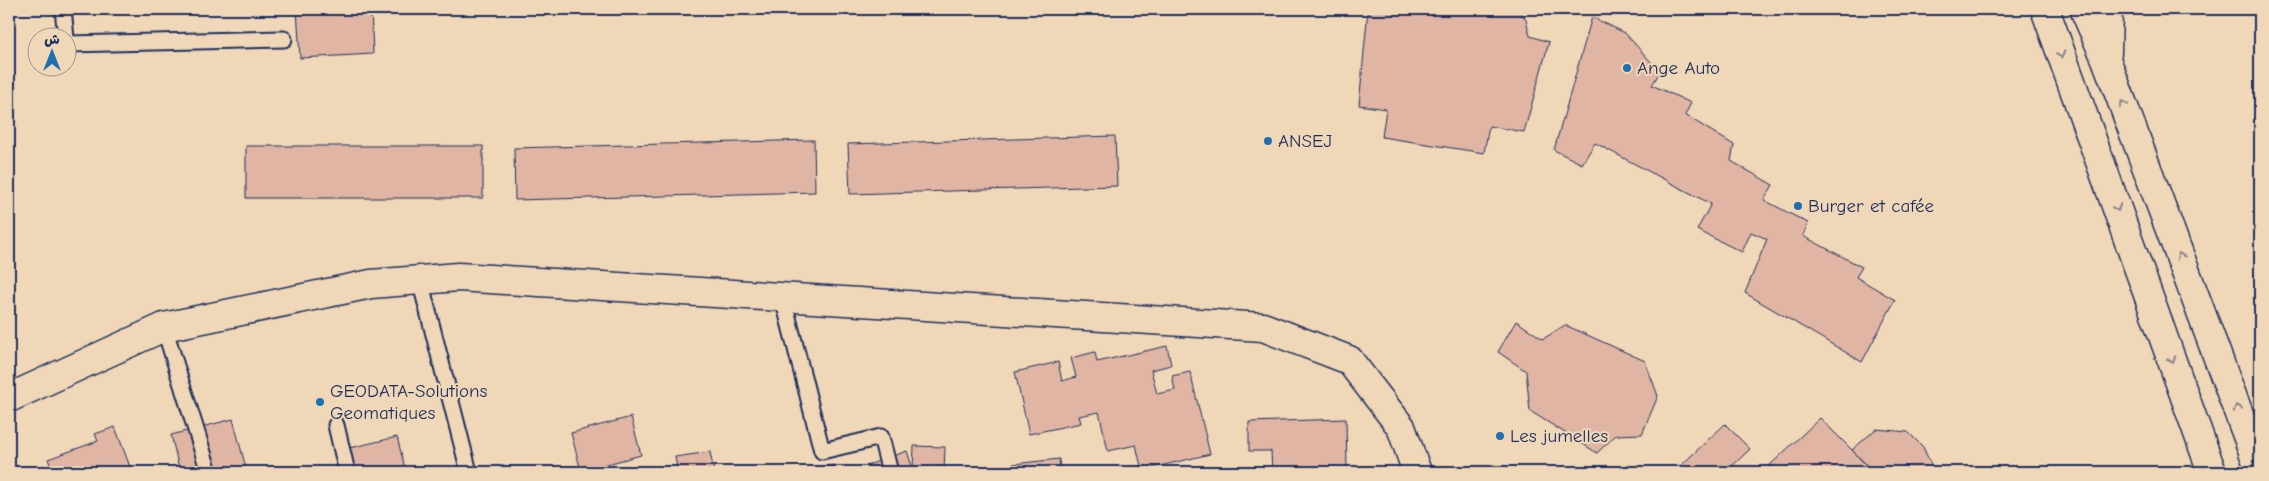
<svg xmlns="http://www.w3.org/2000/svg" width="2269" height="481" font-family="'Comic Neue','Playpen Sans Arabic',sans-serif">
<rect width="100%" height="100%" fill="#f0d7b8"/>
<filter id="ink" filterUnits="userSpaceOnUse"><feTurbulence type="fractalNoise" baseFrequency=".02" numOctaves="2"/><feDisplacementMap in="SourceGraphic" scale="10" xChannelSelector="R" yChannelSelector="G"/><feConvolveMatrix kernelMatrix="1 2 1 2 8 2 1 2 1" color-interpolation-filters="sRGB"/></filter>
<g filter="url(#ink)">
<path fill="#e1b5a4" stroke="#1b2f5e" d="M297 9H371L373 54 300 58Z
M1368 9H1518L1526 20 1530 36 1549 42 1524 132 1489 126 1484 153 1382 137 1386 109 1359 105Z
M1592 17 1625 33 1660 72 1652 85 1691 103 1685 115 1734 145 1731 161 1773 185 1764 200 1808 223 1803 236 1862 267 1856 277 1895 300 1862 362 1745 293 1767 239 1751 232 1742 252 1697 230 1711 204 1595 143 1582 164 1554 150Z
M1115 136 1117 186 850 194 848 144Z
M814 140 815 192 515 200 514 148Z
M246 146H483V198H246Z
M1516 321 1543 339 1565 325 1645 361 1658 396 1642 434 1616 435 1597 453 1530 411 1526 371 1498 352Z
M1167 346 1171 365 1151 370 1157 394 1175 390 1172 376 1190 372 1210 454 1152 468 1153 472H1121V470L1141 466 1136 445 1108 451 1099 412 1079 416 1081 423 1029 434 1015 372 1058 362 1062 381 1076 377 1071 358 1095 352 1097 362Z
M631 417 641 455 581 471 571 433Z
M1820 418 1852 450 1873 472H1771L1767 468Z
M233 419 247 472H180L171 435Z
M1346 419 1347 472H1272L1271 451H1249V422Z
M1725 424 1750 449 1726 472H1674Z
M115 427 132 472H53L48 459 98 441 95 434Z
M1876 429 1908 432 1923 447 1933 469 1932 472H1873L1852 450Z
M397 437 406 472H346L341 450Z
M914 446 945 447 944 472H921V470H913Z
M907 451 914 472H871L868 465Z
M710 452 714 472H678L675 457Z
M1059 459 1060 472H1014L1013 464Z
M834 465 836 472H794Z
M642 466 668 467V472H642Z
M46 468 47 472H31Z
M287 468 288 472H272Z"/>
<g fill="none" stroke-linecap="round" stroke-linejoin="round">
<defs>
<path id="lane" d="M63 9 66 38
M68 44 284 39
M420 280 469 472
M783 298 822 451 881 437 890 472
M164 327 209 472
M336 425 347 472"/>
<path id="secondary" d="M2045 9 2212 472
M2084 9 2106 59 2260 470
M2107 53 2108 9
M9 398 164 327 371 284 458 277 1263 327 1349 360 1401 427 1417 472"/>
</defs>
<use href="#lane" stroke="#1b2f5e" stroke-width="19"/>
<use href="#secondary" stroke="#1b2f5e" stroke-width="31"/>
<use href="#lane" stroke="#f0d7b8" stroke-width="15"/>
<use href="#secondary" stroke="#f0d7b8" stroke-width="28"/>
</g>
<defs><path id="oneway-chevron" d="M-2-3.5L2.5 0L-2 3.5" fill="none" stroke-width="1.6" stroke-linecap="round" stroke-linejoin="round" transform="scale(1.25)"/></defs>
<g stroke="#86838b">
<use href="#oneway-chevron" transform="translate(2061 55) rotate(70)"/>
<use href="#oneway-chevron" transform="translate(2123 104) rotate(-111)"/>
<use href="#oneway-chevron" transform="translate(2117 208) rotate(70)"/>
<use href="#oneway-chevron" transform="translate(2180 256) rotate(-111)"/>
<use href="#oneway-chevron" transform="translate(2172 360) rotate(70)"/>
<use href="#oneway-chevron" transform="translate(2237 408) rotate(-111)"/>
</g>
</g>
<g fill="#1f6fb2" stroke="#f0d7b8" stroke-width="2">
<circle cx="1627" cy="68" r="5"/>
<circle cx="1268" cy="141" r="5"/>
<circle cx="1798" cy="206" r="5"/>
<circle cx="320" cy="402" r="5"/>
<circle cx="1500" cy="436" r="5"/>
</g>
<g text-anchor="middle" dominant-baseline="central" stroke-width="4" stroke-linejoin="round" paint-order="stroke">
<g font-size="19" fill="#1b2f5e" stroke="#f0d7b8" text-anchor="start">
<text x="1637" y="68">Ange Auto</text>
<text x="1278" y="141">ANSEJ</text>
<text x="1808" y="206">Burger et cafée</text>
<text x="330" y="391">GEODATA-Solutions<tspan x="330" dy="22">Geomatiques</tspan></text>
<text x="1510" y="436">Les jumelles</text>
</g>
</g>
<rect width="2269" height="481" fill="none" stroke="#f0d7b8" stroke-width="30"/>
<rect x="15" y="15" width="2239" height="451" fill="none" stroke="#1b2f5e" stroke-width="2" filter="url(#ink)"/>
<g transform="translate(52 52)"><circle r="24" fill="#f0d7b8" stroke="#9b9494"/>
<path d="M0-4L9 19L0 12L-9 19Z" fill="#1f6fb2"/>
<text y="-8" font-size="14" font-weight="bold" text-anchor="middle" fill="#1b2f5e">ش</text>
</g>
</svg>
